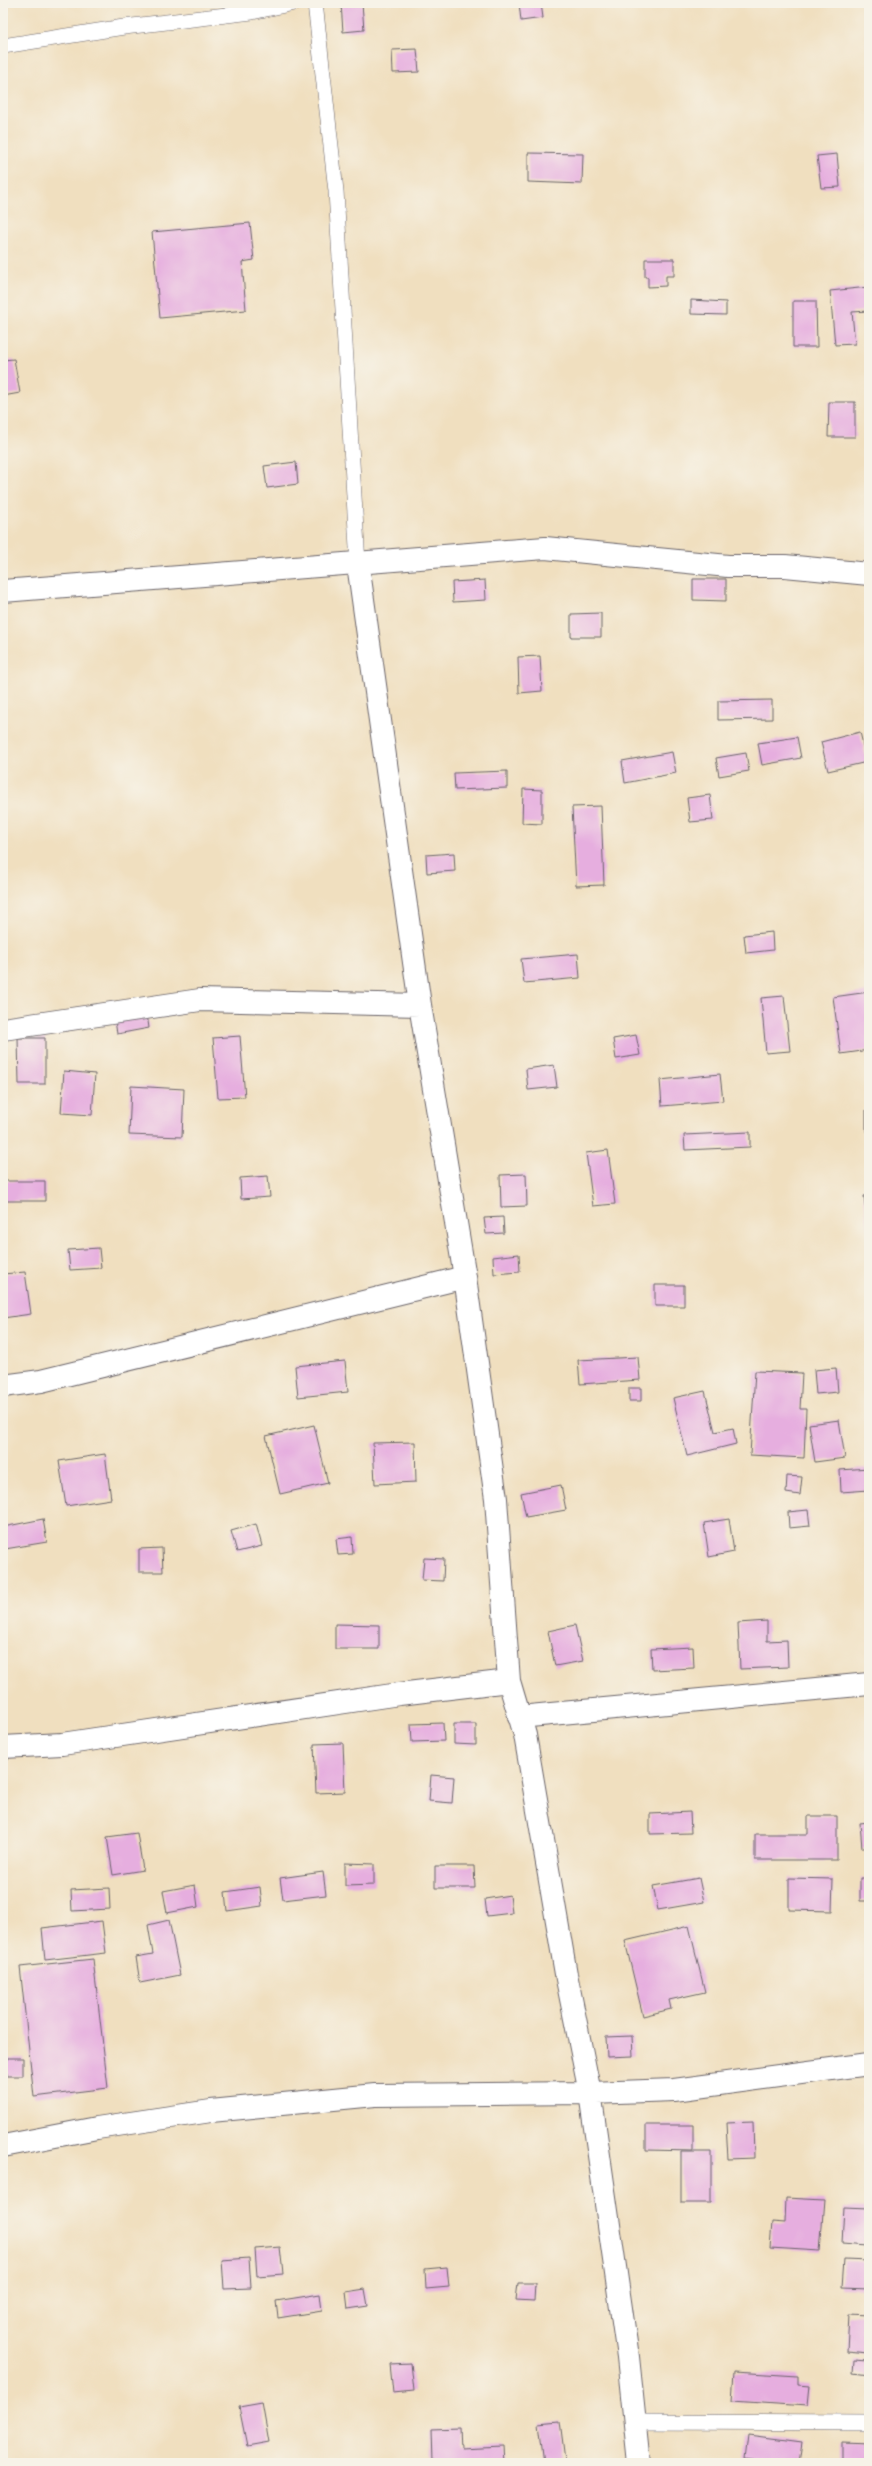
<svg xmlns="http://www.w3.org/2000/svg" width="872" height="2466" font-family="'Comic Neue',sans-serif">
<rect width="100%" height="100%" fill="#f7f3e8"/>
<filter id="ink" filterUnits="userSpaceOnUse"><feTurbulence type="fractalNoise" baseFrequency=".025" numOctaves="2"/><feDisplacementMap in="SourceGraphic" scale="8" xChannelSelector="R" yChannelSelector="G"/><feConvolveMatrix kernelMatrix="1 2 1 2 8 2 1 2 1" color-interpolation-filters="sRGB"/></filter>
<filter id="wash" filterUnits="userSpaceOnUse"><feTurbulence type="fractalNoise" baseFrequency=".012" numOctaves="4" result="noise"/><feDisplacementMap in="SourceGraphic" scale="16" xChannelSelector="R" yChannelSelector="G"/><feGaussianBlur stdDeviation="0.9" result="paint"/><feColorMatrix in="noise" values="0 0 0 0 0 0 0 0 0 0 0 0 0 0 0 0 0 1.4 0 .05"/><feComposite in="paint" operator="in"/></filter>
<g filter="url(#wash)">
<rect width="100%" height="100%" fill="#f0dfbf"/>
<g id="blocks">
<path fill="#e6aedf" d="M341 3H362L364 30 343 32Z
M519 3H541L543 18 521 21Z
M417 49 419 72 393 73 392 50Z
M528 153 583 154 582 184 528 182Z
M837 154 840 187 821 188 817 156Z
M250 223 254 260 242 262 246 310 160 318 152 232Z
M645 259H674V276H666V286L648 287V277H645Z
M869 287V311L852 312 855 344 835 345 830 291Z
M691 300 726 302V315L691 314Z
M793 301H816L817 347H793Z
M14 359 20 393 3 396V360Z
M829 402H855V437H828Z
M296 462 298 484 267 488 264 466Z
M693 579H726V601L693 600Z
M485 580 486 600 453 602 452 582Z
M601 613V637H571V614Z
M540 656 542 691 519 693 518 657Z
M772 700V719L718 720V701Z
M860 732 867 762 828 771 821 742Z
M797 737 801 758 762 765 758 743Z
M672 752 676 773 625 783 622 761Z
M746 753 749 771 719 776 716 758Z
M507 771V788L455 790 454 773Z
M523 789 542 790V824L522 823Z
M710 795 713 820 690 822 687 798Z
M601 806 604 885 576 886 572 807Z
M454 853 455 871 427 873 426 855Z
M772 932 773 950 746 953 744 935Z
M578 954 580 978 524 983 521 959Z
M869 992V1050L841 1054 833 997Z
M784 996 790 1051 766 1053 761 998Z
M147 1014 149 1028 117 1034 115 1020Z
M636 1035 640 1055 616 1059 613 1039Z
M240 1036 245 1097 218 1098 213 1038Z
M18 1038H45V1084H19Z
M554 1065 557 1087 528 1090 526 1069Z
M64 1071 95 1074 92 1115 61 1113Z
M720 1074 723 1101 662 1106 660 1080Z
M131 1086 184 1089 182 1137 129 1135Z
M866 1110H869V1132H866Z
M750 1132V1147L685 1150 684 1135Z
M608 1150 615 1204 593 1206 586 1153Z
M526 1174 527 1206 501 1207 500 1175Z
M268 1176 270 1197 241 1199 240 1178Z
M3 1181H45V1201H3Z
M869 1195V1229H868L864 1196Z
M503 1217 504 1233 486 1234 484 1218Z
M99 1248 101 1268 70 1270 68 1250Z
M519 1254 520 1272 494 1274 493 1257Z
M25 1272 31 1314 3 1318V1274Z
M655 1285H684V1306H655Z
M638 1357 640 1380 580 1384 578 1360Z
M345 1361 348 1392 298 1397 295 1366Z
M836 1368 838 1392 816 1394 814 1370Z
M755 1371 802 1373 800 1409H806L804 1458 750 1455Z
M629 1388H641V1401H629Z
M705 1391 715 1432 733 1428 736 1444 687 1456 673 1398Z
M839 1420 845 1458 815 1462 809 1424Z
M314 1425 328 1483 280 1494 266 1436Z
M415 1442 416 1482 375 1484 373 1443Z
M105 1454 111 1499 66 1506 59 1461Z
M869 1468V1490L841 1492 840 1470Z
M787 1476 802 1477 800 1495 786 1493Z
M561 1485 566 1510 526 1517 521 1493Z
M808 1510 810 1526 789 1528 788 1512Z
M43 1519 47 1542 5 1549 3 1527Z
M729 1519 734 1552 709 1557 704 1523Z
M256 1524 262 1546 237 1552 231 1531Z
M352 1537 353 1554 338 1555 336 1539Z
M162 1548 163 1572H139V1549Z
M424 1558 444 1559 443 1581 422 1580Z
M767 1621V1641L787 1640 788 1667 740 1669 738 1623Z
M335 1624 379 1625V1649H335Z
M575 1625 583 1661 555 1666 548 1631Z
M693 1647 694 1668 652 1670 651 1649Z
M443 1723 444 1741 412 1742 411 1724Z
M454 1724H476V1745L454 1744Z
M343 1743 345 1792 316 1793 314 1744Z
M431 1775 454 1777 452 1803 429 1801Z
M690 1812 691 1833 650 1834V1814Z
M808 1816H837V1860H755V1834H808Z
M869 1822V1848H862L860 1823Z
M137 1833 143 1870 113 1875 107 1837Z
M345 1863 374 1864V1885L345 1886Z
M435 1866H474L475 1888H435Z
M323 1872 326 1895 283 1900 280 1878Z
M699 1878 704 1902 658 1910 653 1886Z
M789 1878 833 1879 832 1911 789 1910Z
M860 1878H869V1901H860Z
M195 1885 198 1907 167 1913 163 1891Z
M260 1887 262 1906 227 1911 225 1892Z
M109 1888 110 1909 72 1911 71 1890Z
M510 1895 512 1913 487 1916 485 1899Z
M169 1920 180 1975 140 1983 136 1957 153 1954 148 1925Z
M102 1921 106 1953 45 1960 42 1928Z
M689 1926 705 1992 669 2000 671 2009 643 2016 625 1941Z
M93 1959 108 2088 34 2097 20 1967Z
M632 2036 633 2056 607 2057 606 2037Z
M7 2058H23V2076H7Z
M753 2122 754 2158 728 2159 726 2123Z
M646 2125H693V2151L646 2150Z
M681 2152H711V2203H681Z
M786 2198 824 2200 820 2251 770 2248 772 2222 785 2223Z
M844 2207 869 2208 867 2245 842 2243Z
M280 2247 283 2274 257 2276 255 2249Z
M249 2258 251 2288 224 2289 222 2260Z
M844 2260 869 2261V2289L842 2288Z
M447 2267 449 2287 426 2289 425 2269Z
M518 2283H535L534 2301 516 2300Z
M365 2289 368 2306 348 2309 346 2292Z
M320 2294 322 2311 278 2318 276 2301Z
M849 2315 869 2316V2354L847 2352Z
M854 2360 869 2361V2375L853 2373Z
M411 2363 414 2391 393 2393 390 2364Z
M734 2372 798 2376V2385L809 2386 807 2406 732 2401Z
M262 2403 269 2442 247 2446 239 2407Z
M560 2421 565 2460 544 2463 539 2423Z
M460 2428 461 2448 503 2446 504 2463H432L431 2429Z
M748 2435 802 2442 799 2463H765L745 2460Z
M841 2442 869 2443V2463H841Z"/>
</g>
</g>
<g filter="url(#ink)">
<use href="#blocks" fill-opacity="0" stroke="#6a6469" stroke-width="1"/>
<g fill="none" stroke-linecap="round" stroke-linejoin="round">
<defs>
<path id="lane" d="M315 3 336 191 358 564
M3 46 124 27 252 12 294 3
M635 2422 869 2423"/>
<path id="street" d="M358 564 420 1005 465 1277 496 1499 509 1681 525 1735 566 1974 590 2093 628 2357 639 2463
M3 591 545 548 728 566H785L869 574
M3 1029 200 1000 420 1005
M3 1386 41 1381 465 1277
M519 1717 869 1684
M3 1747 62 1744 399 1694 509 1681
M3 2146 97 2128 211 2111 375 2095 590 2093 674 2090 869 2064"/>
</defs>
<use href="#lane" stroke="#6a6469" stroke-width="16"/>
<use href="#street" stroke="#6a6469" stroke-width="24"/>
<use href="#lane" stroke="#fff" stroke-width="15"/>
<use href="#street" stroke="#fff" stroke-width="22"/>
</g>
</g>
<rect width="872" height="2466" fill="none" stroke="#f7f3e8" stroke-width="16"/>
</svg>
